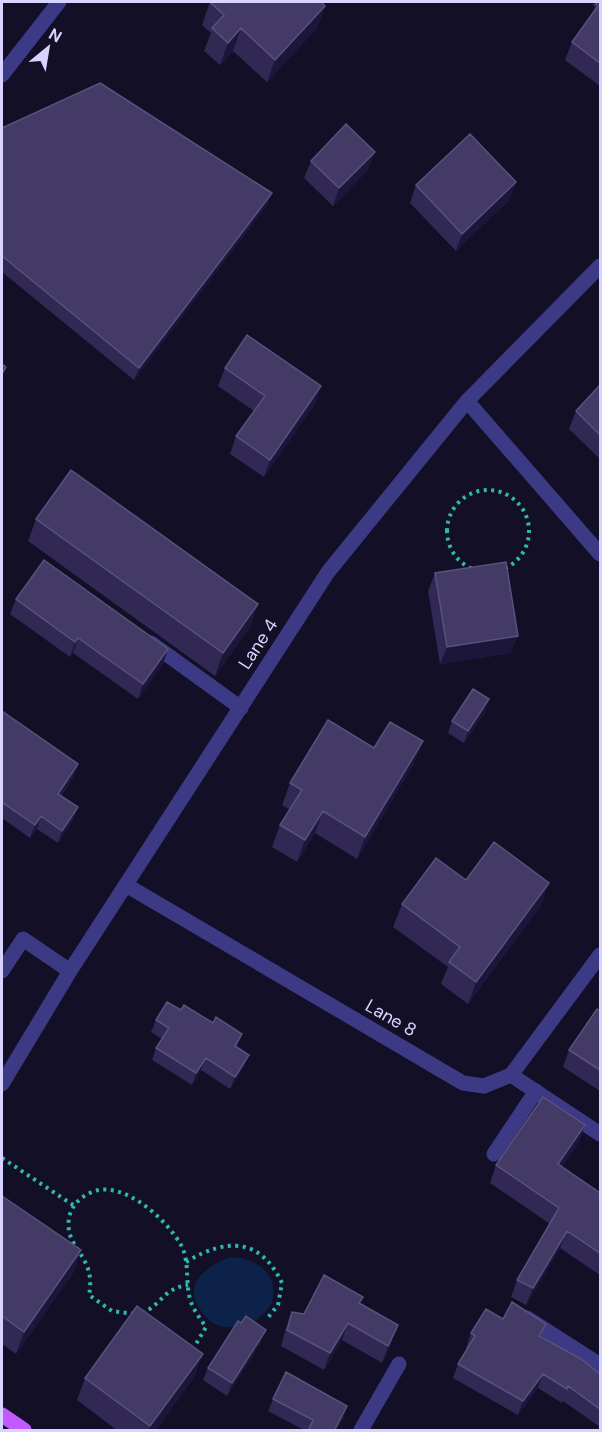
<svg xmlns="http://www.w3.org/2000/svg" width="602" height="1432" font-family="'DM Sans',sans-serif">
<rect width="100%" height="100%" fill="#130f26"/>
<path fill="#0c2248" d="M231 1257C281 1259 291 1313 240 1326 229 1328 218 1328 209 1320 178 1291 199 1268 231 1257Z"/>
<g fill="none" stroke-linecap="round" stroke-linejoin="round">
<path stroke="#2fb8b0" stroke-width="4" stroke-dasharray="3 4.5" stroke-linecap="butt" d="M447 531a41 41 0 1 1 82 0a41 41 0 1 1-82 0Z
M2 1158 73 1205
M186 1262C226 1238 260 1237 282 1283L278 1305 266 1320
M142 1313C162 1305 163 1288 188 1285
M134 1314 112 1311 89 1295C97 1255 64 1250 69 1218 71 1206 80 1197 92 1192 123 1179 167 1220 181 1245 190 1262 185 1281 190 1299 193 1310 200 1318 206 1327L192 1351"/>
<path stroke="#3d3a85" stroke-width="15" d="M2 75 59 2
M467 401 600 554
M151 643 241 708
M126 885 463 1083 484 1086 511 1075 600 955
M2 971 23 939 70 971
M511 1075 600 1134
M2 1084 70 971 328 572 467 401 600 266
M494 1154 536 1091
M527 1318 600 1365
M361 1430 399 1364"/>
<path stroke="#c25bff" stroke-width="15" d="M2 1415 24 1430"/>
</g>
<path fill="#312854" d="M210 2 325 6 317 28 267 82 233 51 220 65 204 51 211 33 202 25Z
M594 2H600V86L565 60 572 42 592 14 595 7 593 5Z
M2 128 272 193 267 205 134 380 2 272Z
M375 152 368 170 333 206 304 178 311 161Z
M516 182 509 200 456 251 410 203 416 185Z
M225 368 321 386 315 404 264 477 230 454 236 436 254 411 218 386Z
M600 385V459L569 429 576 411Z
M36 519 258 604 250 627 215 676 28 541Z
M435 573 511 653 440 664 428 591Z
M16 599 168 649 163 664 138 699 73 653 70 657 10 614Z
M2 711 78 764 74 776 61 796 78 807 73 820 58 843 37 829 30 838 2 818Z
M485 712 464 743 448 733 452 721Z
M374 748 414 763 357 859 315 833 297 862 272 847 280 825 290 810 282 805 290 783Z
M466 880 541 905 468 1004 441 984 448 967 393 927 402 904Z
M600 1011V1091L563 1067 569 1050Z
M156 1020 237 1047 244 1067 230 1089 201 1070 192 1085 152 1060 156 1048 162 1039 151 1032Z
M585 1125 579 1142 562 1167 600 1193V1275L560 1248 526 1305 511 1297 517 1280 550 1224 490 1183 496 1165Z
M2 1196 81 1250 73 1273 16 1354 2 1344Z
M361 1304 392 1342 382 1363 342 1340 324 1370 281 1346 286 1328 292 1312 304 1314Z
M503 1319 541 1337 600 1374V1427L563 1401 562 1403 538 1388 518 1415 453 1378 458 1364 468 1349 466 1348 471 1333Z
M261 1342 227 1396 203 1380 208 1368Z
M195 1376 155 1431H118L77 1400 85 1378Z
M273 1399 347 1406 343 1419 336 1431H306L268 1411Z"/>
<path fill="#1d163a" d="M325 6 317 28 267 82 275 60Z
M241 28 233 51 220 65 228 43Z
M375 152 368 170 333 206 339 188Z
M516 182 509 200 456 251 462 234Z
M272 193 267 205 134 380 139 368Z
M321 386 315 404 264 477 270 460Z
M258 604 250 627 215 676 223 653Z
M518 636 511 653 440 664 447 647Z
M78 638 73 653 70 657 75 642Z
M168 649 163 664 138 699 143 684Z
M489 699 485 712 464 743 468 731Z
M423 741 414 763 357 859 365 837Z
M78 764 74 776 53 806 58 794Z
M78 807 73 820 58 843 62 831Z
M323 811 315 833 297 862 305 840Z
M41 816 37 829 30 838 35 825Z
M549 883 541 905 468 1004 476 982Z
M242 1034 238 1046 230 1058 235 1046Z
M249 1055 244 1067 230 1089 235 1077Z
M206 1058 201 1070 192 1085 196 1073Z
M585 1125 579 1142 552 1182 558 1164Z
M567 1231 560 1248 526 1305 533 1288Z
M81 1250 73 1273 16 1354 24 1332Z
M348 1323 342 1340 324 1370 330 1353Z
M398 1325 392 1342 382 1363 388 1346Z
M266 1330 261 1342 227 1396 232 1383Z
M203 1354 195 1376 155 1431H148L150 1426Z
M543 1374 538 1388 518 1415 523 1401Z
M347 1406 343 1419 336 1431H334Z"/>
<path fill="#433a66" stroke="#5a527e" stroke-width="1.5" d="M210 2H321L325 6 275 60 241 28 228 43 212 28 224 15Z
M597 2H600V63L572 42 598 6 596 4Z
M100 83 272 193 139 368 2 256V128Z
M346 124 375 152 339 188 311 161Z
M470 134 516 182 462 234 416 185Z
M247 335 321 386 270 460 236 436 265 396 225 368Z
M2 364 6 367 2 374Z
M600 385V435L576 411Z
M71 470 258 604 223 653 36 519Z
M44 560 168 649 143 684 78 638 75 642 16 599Z
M506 562 518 636 447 647 435 573Z
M473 689 489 699 468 731 452 721Z
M2 711 78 764 58 794 78 807 62 831 41 816 35 825 2 802Z
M328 720 374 748 390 722 423 741 365 837 323 811 305 840 280 825 302 790 290 783Z
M494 842 549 883 476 982 449 962 460 947 402 904 436 858 466 880Z
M167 1002 181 1010 184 1005 213 1023 216 1017 242 1034 235 1046 249 1055 235 1077 206 1058 196 1073 156 1048 169 1028 156 1020Z
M597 1009 600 1011V1070L569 1050Z
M543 1097 585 1125 558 1164 600 1193V1253L567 1231 533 1288 517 1280 559 1208 496 1165Z
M2 1196 81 1250 24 1332 2 1316Z
M324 1275 363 1297 359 1303 398 1325 388 1346 348 1323 330 1353 287 1330 292 1312 304 1314Z
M512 1302 546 1324 539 1336 581 1359 600 1374V1409L568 1386 567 1389 543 1374 523 1401 458 1364 475 1336 471 1333 486 1309 503 1319Z
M137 1306 203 1354 150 1426 85 1378Z
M246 1316 266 1330 232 1383 208 1368 238 1321 241 1323Z
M286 1372 347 1406 334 1431H308L313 1420 273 1399Z"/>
<g text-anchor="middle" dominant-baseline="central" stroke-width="6" stroke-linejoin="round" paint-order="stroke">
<g font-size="18" fill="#d9d4ff" stroke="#130f26">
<text transform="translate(258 644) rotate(-57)">Lane 4</text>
<text transform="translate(391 1018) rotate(30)">Lane 8</text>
</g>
</g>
<rect width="602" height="1432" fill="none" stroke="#d9d4ff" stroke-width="6"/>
<g transform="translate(48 48) rotate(30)" stroke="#130f26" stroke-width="4.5" paint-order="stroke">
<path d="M0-4.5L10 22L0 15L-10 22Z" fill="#d9d4ff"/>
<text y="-9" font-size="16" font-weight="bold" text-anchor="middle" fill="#d9d4ff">N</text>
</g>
</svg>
